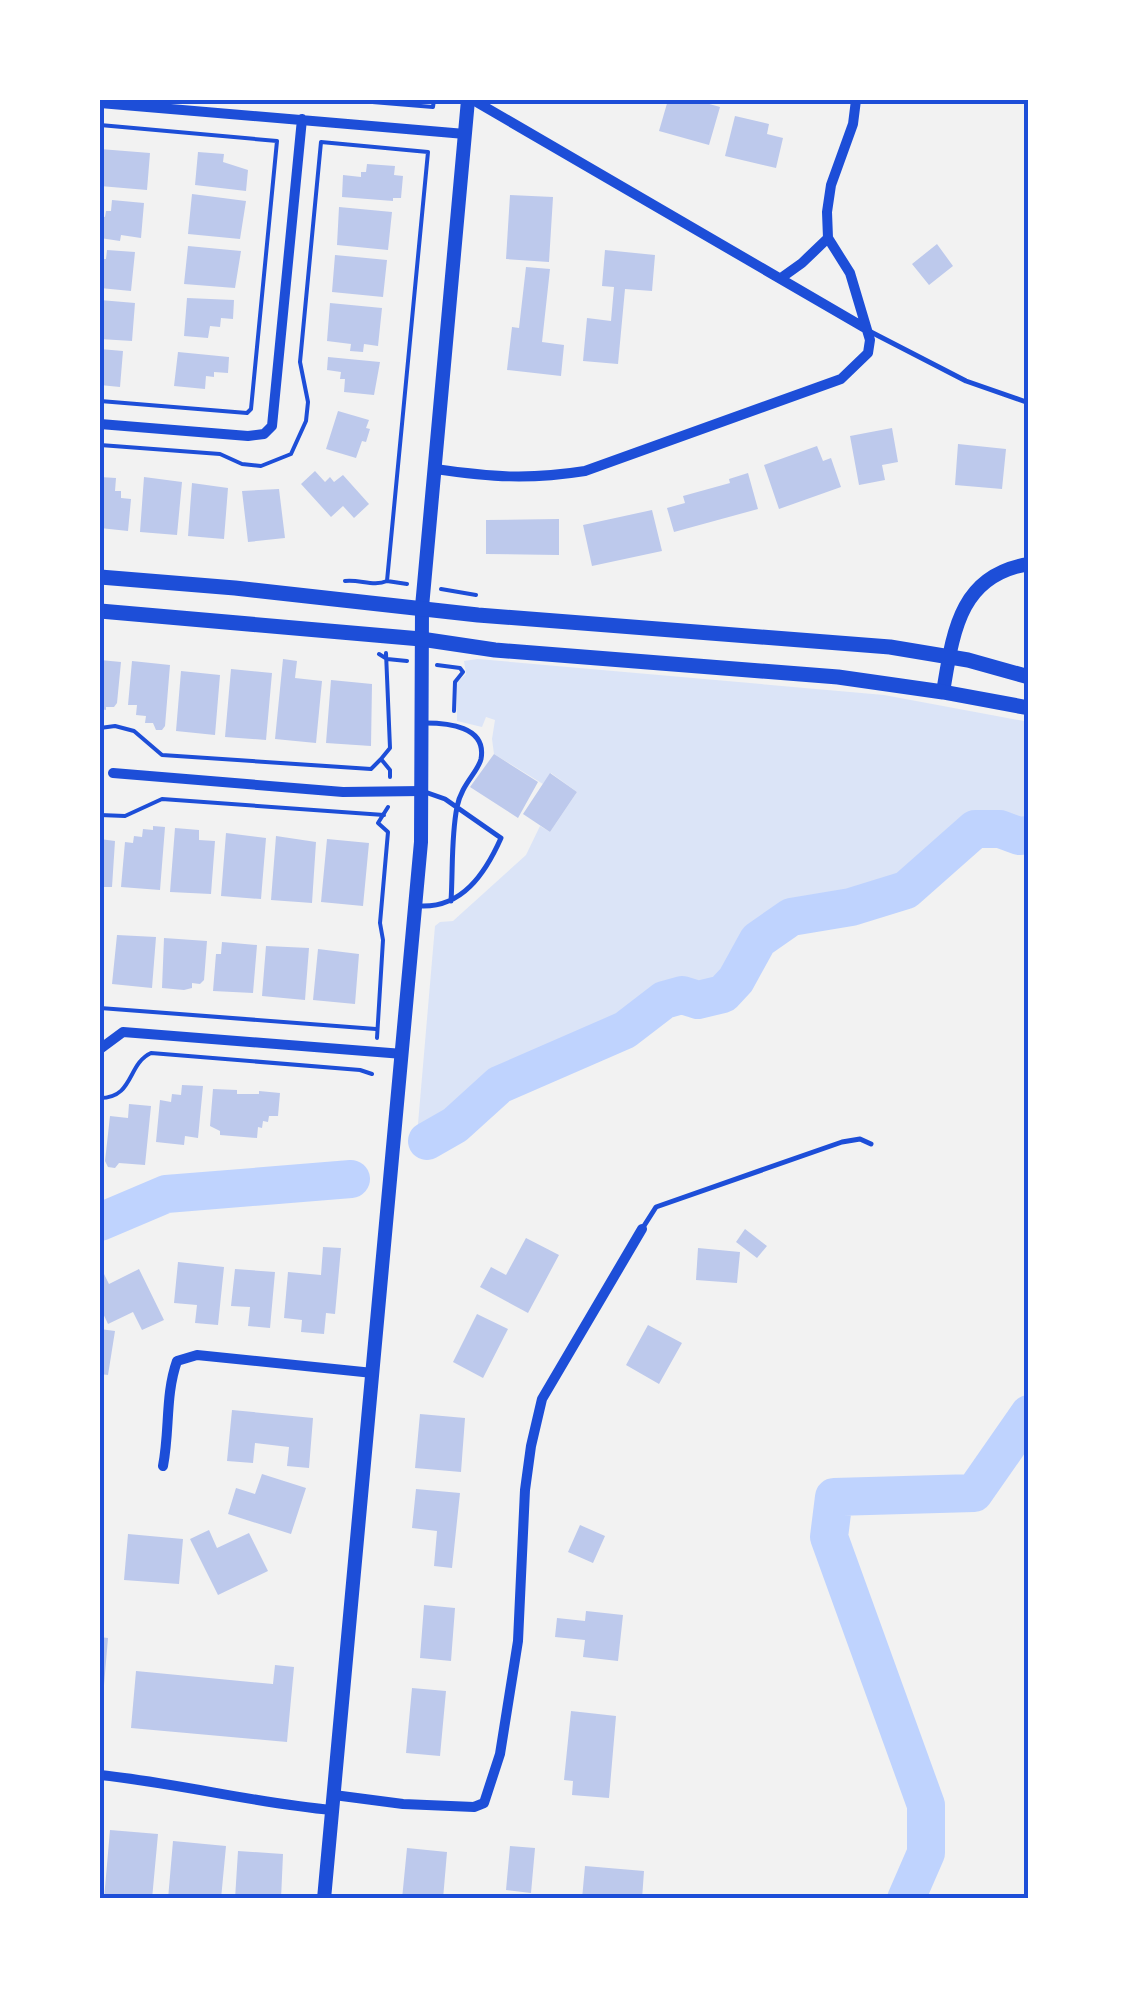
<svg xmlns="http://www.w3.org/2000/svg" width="1129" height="1999" font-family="Signika,sans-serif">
<rect width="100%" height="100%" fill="#f2f2f2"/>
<path fill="#dbe4f7" d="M478 659 884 695 1029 722V835L1019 836 1000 829H975L906 890 851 907 791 917 758 940 736 980 723 994 698 1000 682 995 664 1000 625 1030 499 1085 455 1125 416 1147 435 926 440 922 453 921 526 855 540 826 550 832 577 792 551 773 543 784 494 754 492 739 495 720 486 717 482 727 457 721V682L466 674 464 661Z"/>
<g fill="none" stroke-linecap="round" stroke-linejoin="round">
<path stroke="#bfd3fe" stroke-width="38" d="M427 1141 455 1125 499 1085 625 1030 664 1000 682 995 698 1000 723 994 736 980 758 940 791 917 851 907 906 890 975 829H1000L1019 836 1029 835
M100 1222 166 1194 351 1179
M906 1899 926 1853V1805L829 1537 834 1497 974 1493 1029 1414"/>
</g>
<path fill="#bdc9ec" d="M668 100H695L720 107 709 145 659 131Z
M735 116 769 124 767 134 783 138 776 168 725 156Z
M100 149 150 153 147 190 100 186Z
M198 152 224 154 223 162 248 170 246 191 195 185Z
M367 164 395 166 394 175 403 176 401 198H393V201L342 197 343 175 361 177V172H366Z
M192 194 246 201 240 239 188 234Z
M510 195 553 197 549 262 506 259Z
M112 200 144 203 141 238 121 235 120 241 100 238V216L105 217 106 211H111Z
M339 207 392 212 388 250 337 245Z
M937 244 953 266 929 285 912 264Z
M188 246 241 251 235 288 184 284Z
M107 250 135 252 131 291 100 288V259H106Z
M605 250 655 255 652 291 625 289 618 364 583 361 587 318 611 321 614 287 602 286Z
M335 255 387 260 383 297 332 292Z
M526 267 550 269 542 342 564 345 561 376 507 370 512 327 519 328Z
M187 298 234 300 233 319 221 318 220 327 210 326 208 338 184 336Z
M100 300 135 303 132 341 100 339Z
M330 303 382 308 378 346 364 344 363 352 350 351 351 344 327 341Z
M100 349 123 351 120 387 100 385Z
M178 352 229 357 228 373 214 372V377L206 376 205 389 174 386Z
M328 357 380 362 374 395 344 392 345 379H340L341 372 327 370Z
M338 411 369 420 366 428 370 429 366 442 362 441 356 458 326 449Z
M892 428 898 462 882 465 885 480 859 485 850 436Z
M958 444 1006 449 1002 489 955 485Z
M817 446 823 461 831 458 841 487 779 509 764 465Z
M315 471 325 482 330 477 334 482 343 475 369 504 354 518 343 506 331 517 301 484Z
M748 473 758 509 674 532 667 508 685 503 683 496 730 483 729 479Z
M100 477 116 478 115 491H121V498L131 499 128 531 100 528Z
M144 477 182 482 177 535 140 532Z
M192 483 228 488 224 539 188 536Z
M279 489 285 538 248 542 242 491Z
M652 510 662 551 592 566 583 525Z
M559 519V555L486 554V520Z
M283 659 297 661 295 678 322 681 316 743 275 739Z
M100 660 121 662 117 703 114 707H106V710L100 709Z
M132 661 170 665 165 726 162 730H156L153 723H145L146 716 136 715 137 705H128Z
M231 669 272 673 266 740 225 737Z
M181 671 220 675 215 735 176 731Z
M331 680 372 684 371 746 326 743Z
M494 754 538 782 518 818 470 787Z
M550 773 577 792 550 832 523 814Z
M153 826 165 827 160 890 121 887 125 842 133 843 134 836 142 837 143 829 153 830Z
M175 828 199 830V840L215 841 211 894 170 892Z
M226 833 266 838 261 899 221 896Z
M276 836 316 842 312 903 271 900Z
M100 839 115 841 112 887H100Z
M327 839 369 843 363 906 321 902Z
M117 935 156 937 152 988 112 984Z
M164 938 207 941 204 980 200 984 192 983V988L184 990 162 988Z
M222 942 257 945 253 993 213 991 216 954H221Z
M266 946 309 948 305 1000 262 996Z
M318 949 359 954 355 1004 313 1000Z
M182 1085 203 1086 198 1138 185 1136 184 1145 156 1142 160 1100 171 1102 172 1094 181 1095Z
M213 1089 237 1090V1094H259V1091L280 1093 278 1116H269L268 1122 263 1121 262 1128 258 1127 257 1138 220 1135V1131L210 1126Z
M129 1104 151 1106 145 1165 119 1163 115 1168 108 1167 105 1161 110 1116 128 1118Z
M745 1229 767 1246 757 1258 736 1242Z
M526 1238 559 1255 528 1313 480 1287 491 1267 506 1275Z
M323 1247 341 1248 335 1314 326 1313 324 1334 301 1332 302 1320 284 1318 288 1272 321 1275Z
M698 1248 740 1252 737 1283 696 1280Z
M178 1262 224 1267 218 1325 195 1323 197 1305 174 1303Z
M139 1269 164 1320 142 1330 133 1312 108 1324 100 1307V1277L104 1274 109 1284Z
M235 1269 275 1272 270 1328 248 1326 250 1307 231 1306Z
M477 1314 508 1329 483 1378 453 1362Z
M648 1325 682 1343 659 1384 626 1365Z
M100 1329 115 1331 108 1375 100 1374Z
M232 1410 313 1418 309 1468 287 1466 289 1447 255 1443 253 1463 227 1461Z
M420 1414 465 1418 461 1472 415 1468Z
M262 1474 306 1488 291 1534 228 1514 236 1488 255 1494Z
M416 1489 460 1493 452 1568 434 1566 437 1531 412 1528Z
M580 1525 605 1536 593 1563 568 1552Z
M209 1530 217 1548 249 1533 268 1571 218 1595 190 1539Z
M128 1534 183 1539 179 1584 124 1580Z
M424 1605 455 1608 451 1661 420 1658Z
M586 1611 623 1615 618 1661 583 1657 585 1640 555 1637 557 1618 585 1621Z
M100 1637 108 1638 103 1697H100Z
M275 1665 294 1667 287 1742 131 1728 136 1671 273 1684Z
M412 1688 446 1691 440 1756 406 1753Z
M571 1711 616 1716 609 1798 572 1795 573 1781 564 1780Z
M110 1830 158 1834 152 1899H104Z
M173 1841 226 1846 221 1899H168Z
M510 1846 535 1848 531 1893 506 1890Z
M407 1848 447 1852 443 1899H402Z
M238 1851 283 1854 281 1899H235Z
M585 1866 644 1871 642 1899H582Z"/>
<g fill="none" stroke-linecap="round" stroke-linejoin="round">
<path stroke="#1d4ed8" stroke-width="4" d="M348 100 433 107 434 100
M100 125 277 141 251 409 247 413 100 401
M100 445 220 454 242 464 261 466 291 454 306 421 308 402 300 362 321 142 428 152
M345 581C359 579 374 587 387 581L428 152
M387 581 407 584
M441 589 476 595
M386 653 390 748 381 759 390 770V777
M379 654 387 659 407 661
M437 665 460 668 463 672 455 682 454 711
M100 728 115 726 134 731 162 755 371 769 381 759
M100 815 125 816 162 799 384 815
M100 1008 376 1029
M377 1038 383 940 380 923 388 832 378 823 388 807
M100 1098C134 1098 127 1064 151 1053L360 1070 372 1074"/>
<path stroke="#1d4ed8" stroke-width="5" d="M869 331 966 381 1029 403
M425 723C447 723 487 726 481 759 478 772 461 785 457 807 451 837 453 870 451 901
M420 906C462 908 485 874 501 838L445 799 425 792
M642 1229 656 1207 842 1142 860 1139 871 1144"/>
<path stroke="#1d4ed8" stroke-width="10" d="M473 100 865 328
M100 103 465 134
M781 278 802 263 828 238
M100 424 248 436 264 434 272 426 302 119
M435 469C491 477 528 480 585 471L841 379 868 353 870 340 850 273 828 238 827 212 831 185 853 124 856 100
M113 773 343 792 422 791
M100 1049 123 1032 403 1054
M163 1466C170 1430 165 1395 177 1361L197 1355 373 1373
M100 1775C178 1783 254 1803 332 1810
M334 1795 403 1804 474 1807 484 1803 500 1754 518 1641 525 1490 531 1446 542 1399 642 1229"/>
<path stroke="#1d4ed8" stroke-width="14" d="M943 692C953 633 959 575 1029 564
M324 1899 421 842 422 607 468 100"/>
<path stroke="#1d4ed8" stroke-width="15" d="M100 577 235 588 478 615 890 647 968 660 1029 677
M100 611 421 639 495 650 838 677 943 692 1029 708"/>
</g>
<rect width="1129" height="1999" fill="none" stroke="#ffffff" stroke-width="205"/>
<rect x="102" y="102" width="924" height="1794" fill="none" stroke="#1d4ed8" stroke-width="4"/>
</svg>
